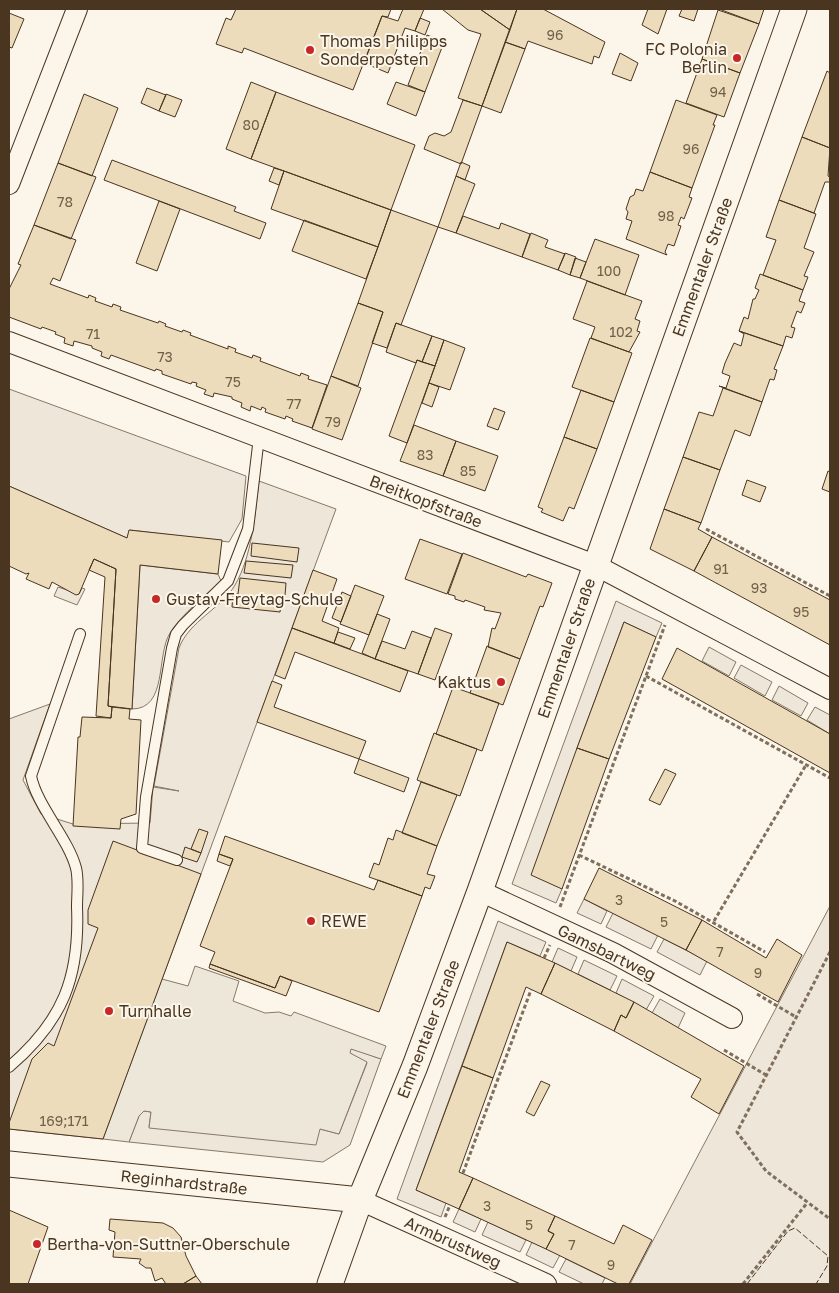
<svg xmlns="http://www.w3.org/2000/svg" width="839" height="1293" font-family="'Golos Text',sans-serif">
<rect width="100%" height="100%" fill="#fbf6e9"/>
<path fill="#ede6d9" stroke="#887966" d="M9 389 246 476 242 519 229 542 130 530 127 538 9 486Z
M259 481 336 509 103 1139 9 1129V719L50 704 23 780 41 814 73 824 150 823 153 787 179 791 154 786 179 648C189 621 222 608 235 585 252 556 255 515 259 481Z
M140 565 218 574 221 581C204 597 183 613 170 633 156 655 168 709 132 709Z
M58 587 79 594 82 588 85 589 77 605 54 596Z
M616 601 662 623 656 637 624 622 577 748 562 889 556 903 512 884Z
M709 647 736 662 729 676 702 661Z
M741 665 772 682 765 696 734 678Z
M779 686 808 703 801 716 772 700Z
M815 707 830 715V734L807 720Z
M584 899 607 911 601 924 577 913Z
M830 906V1284H630Z
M613 913 658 935 651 949 606 927Z
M498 921 546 942 540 956 507 942 416 1190 446 1203 441 1217 397 1199Z
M664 939 707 961 700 975 657 952Z
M558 948 577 957 571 971 552 962Z
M584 960 617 976 610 990 578 974Z
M622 979 654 996 646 1010 616 993Z
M660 999 685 1013 678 1028 652 1013Z
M351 1048 381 1059 350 1145 323 1162 129 1142 139 1116 144 1111 151 1112 149 1127 320 1129 339 1134 367 1063 349 1053Z
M459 1209 481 1219 475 1232 453 1222Z
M488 1222 526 1240 520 1252 482 1235Z
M532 1242 560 1255 553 1268 526 1255Z
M566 1259 605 1278 602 1284H584L559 1272Z"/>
<path fill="#ede7d9" stroke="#887966" d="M195 966 239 981 233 1001 265 1013 279 1012 291 1016 294 1012 386 1046 381 1059 351 1049 350 1053 367 1062 339 1134 320 1129 316 1145 149 1128 151 1112 144 1111 139 1116 129 1142 103 1139 162 979 188 986Z"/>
<path fill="#ecdcbc" stroke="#4a3520" d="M236 9H391L388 17 382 16 353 90 244 48 242 53 216 44 226 18 231 20Z
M403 9H424L415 31 405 28 388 73 364 63 382 16 398 21Z
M442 9H480L510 30 482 106 458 98 481 34 468 30Z
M480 9H517L510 30Z
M517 9H543L605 42 599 58 594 56 592 64 528 41 525 49 505 42Z
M648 9H667L658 34 642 25Z
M682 9H698L694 21 679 16Z
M719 9H764L759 24Z
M718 10 759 24 740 73 702 59Z
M9 13 24 19 12 48 9 47Z
M420 18 430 22 425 35 415 31Z
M427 35 444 42 425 92 408 85Z
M505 42 525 49 501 113 482 106Z
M620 53 638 63 631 81 612 74Z
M702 59 740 73 724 117 686 103Z
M827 71 830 73V148L802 137Z
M251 82 276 92 251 159 226 149Z
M396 82 425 92 416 116 387 104Z
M147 88 166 95 159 111 141 103Z
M276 92 415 145 391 210 251 159Z
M84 94 118 108 92 176 58 163Z
M166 94 182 100 175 117 159 111Z
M463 100 482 106 461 164 424 149 429 136 435 133 444 136 451 132Z
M676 100 717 115 713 125H715L692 188 650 172Z
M802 137 830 148 828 176 830 177V182H825L814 213 779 200Z
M112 160 236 207 234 211 266 223 260 239 104 180Z
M461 162 470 166 465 180 456 176Z
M58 163 96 177 71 239 34 225Z
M274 168 284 171 279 185 269 181Z
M284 171 391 210 378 247 271 209Z
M650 172 692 188 689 197 692 198 684 219 681 217 678 225 681 226 674 246 668 244 665 252 667 255 626 239 632 221 626 219 628 212 626 209 630 197 634 195 636 189 643 191Z
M456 176 475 184 456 233 438 227Z
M779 200 816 214 804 248 814 252 804 276 808 277 803 290 763 275 776 240 766 237Z
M159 201 180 209 157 271 136 263Z
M391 210 438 227 401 325 396 323 387 348 372 343 383 312 358 303Z
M463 216 499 229 501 223 530 234 522 257 456 233Z
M304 220 378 247 366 279 292 251Z
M34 225 76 240 60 281 53 278 50 284 88 298 89 295 96 298 95 301 112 307 113 304 121 307 120 310 158 323 159 321 166 324 165 326 182 332 183 330 191 333 190 335 228 349V346L236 349 235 352 252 358 253 355 261 358 260 361 300 376 301 373 309 376 308 379 327 385 312 428 292 421 293 419 286 416 285 419 265 412 266 409 262 407 261 410 251 406 250 411 241 407 242 403 232 399V397L214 393 213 397 204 394 206 390 196 386 197 383 192 382 191 384 162 374V371L156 369 155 371 111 355 109 359 101 356 102 352 92 348V346L74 341 73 346 64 343 65 338 55 334 56 332 42 327 41 329 9 317V289L21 265 18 264Z
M531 233 548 240 545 247 565 254 558 270 522 257Z
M595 239 639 255 625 295 580 278Z
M565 253 576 257 570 275 558 270Z
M575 258 586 262 580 278 570 275Z
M760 274 803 290 799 301 805 303 801 313 797 311 791 327 795 328 792 338 786 336 783 346 739 331 744 317 748 319 753 299H755L759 290 755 288Z
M587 281 642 301 635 319 640 321 637 331 640 332 629 352 591 338 595 327 573 319Z
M358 303 383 312 358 386 331 376Z
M396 323 432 336 422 362 417 360 416 363 386 352Z
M739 331 783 346 774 369 777 370 774 380 770 379 762 402 719 386 726 388 730 376 722 373 725 363 734 343 741 346 744 334Z
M432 336 444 340 435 366 422 362Z
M590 338 632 353 614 402 572 387Z
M444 340 465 348 450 390 429 383Z
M417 360 435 366 407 443 389 436Z
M331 376 361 388 342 440 312 429Z
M429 383 439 387 432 407 422 403Z
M723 388 762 402 750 436 735 430 720 470 683 457 699 412 713 416Z
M581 390 614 402 597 449 564 437Z
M494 408 505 412 498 430 487 426Z
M414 425 456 441 443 476 400 461Z
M564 437 597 449 574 509 569 507 563 521 541 512 543 509 538 507Z
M456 441 498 456 485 491 443 476Z
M683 457 720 470 701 523 664 509Z
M828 471 830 472V492L822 489Z
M747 480 766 487 760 502 742 495Z
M9 486 127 538 129 530 222 540 218 574 140 565 132 709 108 706 116 569 94 559 79 594 76 595 52 582 49 589 26 579 29 573 26 574 9 566Z
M664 509 701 523 698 529 712 537 694 571 650 549Z
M712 537 830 600V645L694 571Z
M420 539 462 554 447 594 405 579Z
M252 543 299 548 297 562 251 556Z
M463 553 526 577 528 574 552 583 543 607 540 606 520 659 488 647 492 628 495 629 501 613 484 610 485 607 465 600 464 602 455 599V596L448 594Z
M94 559 116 569 108 706 112 707 111 718 96 716 105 577 89 570Z
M246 561 293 565 291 578 244 573Z
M313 570 337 579 322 621 339 628 334 643 292 628Z
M240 578 286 583 285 595H282L280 612 232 607 233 595 238 594Z
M355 585 384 596 369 635 340 624Z
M342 592 351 596 341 622 332 618Z
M377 614 390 619 375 659 362 653Z
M624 622 656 637 609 759 577 748Z
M292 628 408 671 400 692 295 652 285 679 275 675Z
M435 628 452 634 435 680 418 674Z
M412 631 431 638 418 674 375 659 382 641 405 649Z
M338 632 355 638 350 649 334 643Z
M487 646 520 659 503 705 470 693Z
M677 648 830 734V773L662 679Z
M272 681 282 685 274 707 366 741 359 759 257 722Z
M453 687 499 703 482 751 436 734Z
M112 707 130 709 129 719 141 720 136 814 121 819 120 829 73 826 78 737H80L82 717 111 718Z
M434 733 477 749 460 796 417 780Z
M577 748 609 759 562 889 531 875Z
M359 759 409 778 404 792 354 773Z
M665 769 676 774 660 805 649 800Z
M421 782 457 795 437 846 402 833Z
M199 829 208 832 201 853 191 849Z
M396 830 437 846 427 874 435 876 430 889 425 887 422 896 369 877 374 863 379 865 388 838 393 840Z
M225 836 374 890 378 880 422 896 379 1012 280 976 275 988 210 964 215 952 200 946 233 859 219 854Z
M113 841 201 874 103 1139 9 1129V1123L32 1059 48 1043 54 1046 98 928 88 924V910Z
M185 847 201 853 197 862 182 857Z
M219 854 233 859 230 866 217 861Z
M599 868 702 920 686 950 584 899Z
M702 920 766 958 777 939 802 955 778 1002 686 950Z
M507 942 555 963 541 994 526 987 493 1078 462 1066Z
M555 963 634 1002 626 1018 621 1015 614 1031 541 994Z
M210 964 275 988 280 976 292 981 286 996 209 968Z
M634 1002 744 1066 719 1114 691 1097 701 1079 614 1031 621 1015 626 1018Z
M462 1066 493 1078 459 1172 473 1178 459 1209 416 1190Z
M541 1081 550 1085 534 1116 526 1112Z
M473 1178 555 1216 548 1231 554 1234 546 1249 459 1209Z
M9 1210 48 1227 28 1284H9Z
M555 1216 614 1244 623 1225 652 1240 629 1284H618L546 1249 554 1234 548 1231Z
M110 1219 163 1223 173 1228 181 1237 186 1256 196 1276 183 1284H166L162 1278 155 1281 151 1268H146L139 1263 141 1259 113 1257 115 1232 109 1230Z
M196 1276 202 1284H183Z"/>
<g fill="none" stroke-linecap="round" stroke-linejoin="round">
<defs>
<path id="service" d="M177 860 142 848 146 797 172 648 176 634 183 625 228 581 248 529 259 437
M9 1067C63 1021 80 977 77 907 77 895 79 880 76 868 68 838 37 806 31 776L80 634"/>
<path id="minor" d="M9 184 77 9
M9 342 595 565 830 689
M480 891 613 953 732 1018
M360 1200 546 1284"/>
<path id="tertiary" d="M9 1164 360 1200
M330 1284 360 1200 415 1066 480 891 794 9"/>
</defs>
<use href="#service" stroke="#4a3520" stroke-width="12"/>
<use href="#minor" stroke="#4a3520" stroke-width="22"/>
<use href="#tertiary" stroke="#4a3520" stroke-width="27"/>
<path stroke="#7f6f5c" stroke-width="3" stroke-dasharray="4 2.5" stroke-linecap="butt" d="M706 529 830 596
M646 676 830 778
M579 855 675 901 765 952
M560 907 665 625
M714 921 806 765
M830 952 737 1132 766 1171 830 1219
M544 958 550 945
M757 994 796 1017
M724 1050 766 1075
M463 1173 531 990
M445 1217 450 1205
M743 1284 807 1203"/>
<use href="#service" stroke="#fbf6e9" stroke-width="10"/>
<use href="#minor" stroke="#fbf6e9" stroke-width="20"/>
<use href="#tertiary" stroke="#fbf6e9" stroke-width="25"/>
<path stroke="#4a3520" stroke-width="1" stroke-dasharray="6 2.5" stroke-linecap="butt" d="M747 1284 788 1231 795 1228 828 1256 827 1266 816 1284"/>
</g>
<g fill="#c62828" stroke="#fbf6e9" stroke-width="2">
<circle cx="310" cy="50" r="5"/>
<circle cx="737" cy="58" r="5"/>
<circle cx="156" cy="599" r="5"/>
<circle cx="501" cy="682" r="5"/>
<circle cx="311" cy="921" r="5"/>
<circle cx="109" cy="1011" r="5"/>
<circle cx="37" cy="1244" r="5"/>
</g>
<g text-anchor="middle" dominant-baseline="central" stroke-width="4" stroke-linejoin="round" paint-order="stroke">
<g font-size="14" fill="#725f47">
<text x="555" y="34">96</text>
<text x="718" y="91">94</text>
<text x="251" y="124">80</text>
<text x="691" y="148">96</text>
<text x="65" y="201">78</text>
<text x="666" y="215">98</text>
<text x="609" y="270">100</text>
<text x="621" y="331">102</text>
<text x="93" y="333">71</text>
<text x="165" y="356">73</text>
<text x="233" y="381">75</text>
<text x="294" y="403">77</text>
<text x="333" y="421">79</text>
<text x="425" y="454">83</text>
<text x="468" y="470">85</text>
<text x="721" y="568">91</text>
<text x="759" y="587">93</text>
<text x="801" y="611">95</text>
<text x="619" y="899">3</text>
<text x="664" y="921">5</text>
<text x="720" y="951">7</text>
<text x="758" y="972">9</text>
<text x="64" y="1120">169;171</text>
<text x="487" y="1205">3</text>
<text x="529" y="1224">5</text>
<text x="572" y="1244">7</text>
<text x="611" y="1264">9</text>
</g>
<g font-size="16" fill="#4a3520" stroke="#fbf6e9" text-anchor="start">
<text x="320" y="41">Thomas Philipps<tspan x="320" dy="18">Sonderposten</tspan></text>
<text x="727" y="49" text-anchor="end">FC Polonia<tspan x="727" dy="18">Berlin</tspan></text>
<text x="166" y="599">Gustav-Freytag-Schule</text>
<text x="491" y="682" text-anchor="end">Kaktus</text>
<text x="321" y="921">REWE</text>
<text x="119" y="1011">Turnhalle</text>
<text x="47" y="1244">Bertha-von-Suttner-Oberschule</text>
</g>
<g font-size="16" fill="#4a3520" stroke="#fbf6e9">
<text transform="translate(702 267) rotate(-70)">Emmentaler Straße</text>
<text transform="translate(426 501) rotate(21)">Breitkopfstraße</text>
<text transform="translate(566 648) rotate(-71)">Emmentaler Straße</text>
<text transform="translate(607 952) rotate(26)">Gamsbartweg</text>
<text transform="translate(428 1029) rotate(-69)">Emmentaler Straße</text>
<text transform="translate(184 1182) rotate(6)">Reginhardstraße</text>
<text transform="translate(453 1242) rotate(24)">Armbrustweg</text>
</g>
</g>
<rect width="839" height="1293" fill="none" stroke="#4a3520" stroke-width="20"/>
</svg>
